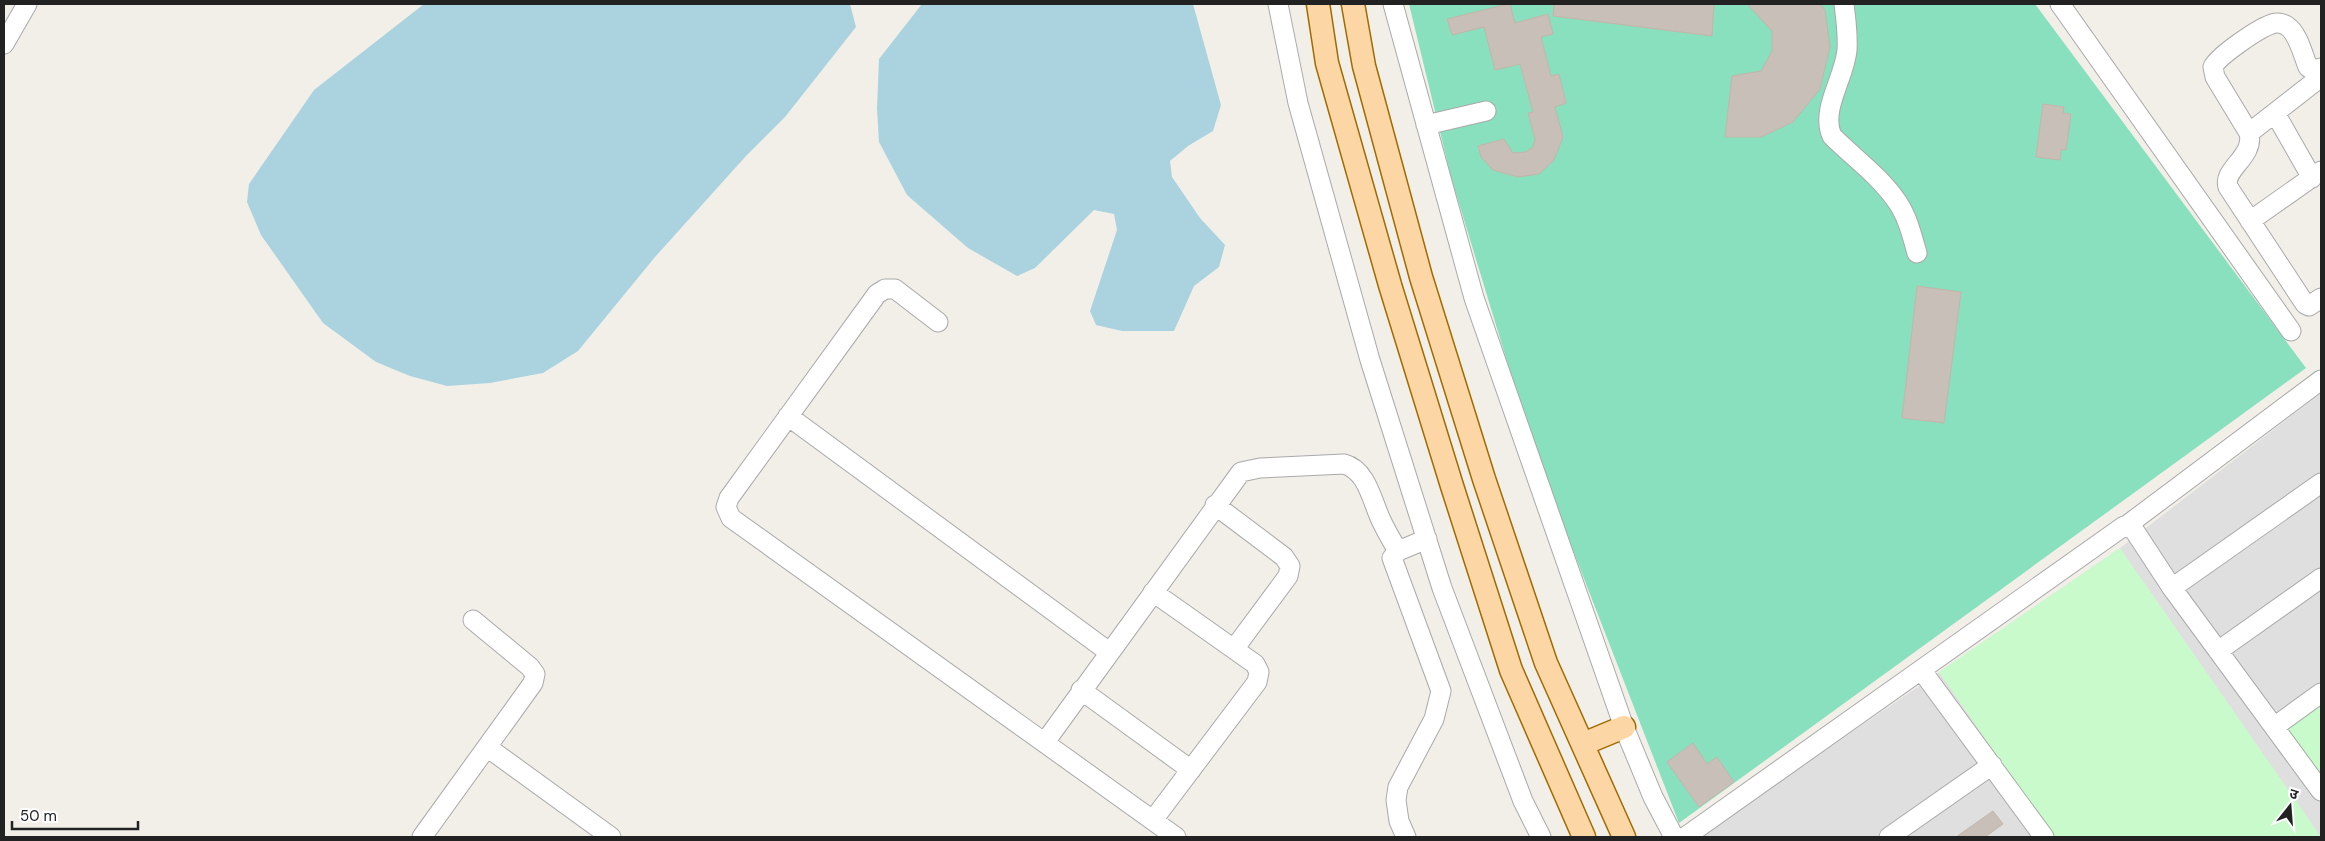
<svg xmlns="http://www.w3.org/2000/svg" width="2325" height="841" font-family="'DM Sans','Noto Sans Devanagari',sans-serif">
<rect width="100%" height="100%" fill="#f2efe9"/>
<path fill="#e0dfdf" d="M2321 393V837H1699L2120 548Z"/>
<path fill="#c8facc" d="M2120 548 2321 837H2053L1939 672Z
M2321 698V780L2281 727Z"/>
<path fill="#88e0be" d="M1409 4H2035L2306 368 1679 823 1534 450 1451 177Z"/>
<path fill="#aad3df" d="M424 4H850L856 27 785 117 746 156 655 257 578 351 543 373 490 383 447 386 410 376 376 362 323 323 261 235 247 202 249 184 314 90Z
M922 4H1193L1221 105 1213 131 1188 146 1170 161 1172 177 1200 218 1225 245 1219 267 1194 286 1174 331H1122L1096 325 1090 311 1117 230 1114 214 1094 210 1035 268 1017 276 968 248 907 195 879 142 877 109 879 59Z"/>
<path fill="#c7bfb8" stroke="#c4b6ab" d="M1508 4H1510L1515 23 1548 14 1553 34 1541 37 1551 76 1559 74 1566 103 1555 107 1563 137 1554 160 1539 174 1518 177 1493 170 1481 157 1478 146 1504 139 1513 153 1526 152 1533 147 1535 139 1528 113 1533 112 1520 64 1495 70 1484 27 1452 35 1447 19Z
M1554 4H1714L1712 36 1553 16Z
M1747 4H1820L1825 10 1830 47 1820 89 1793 122 1761 137H1725L1732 76 1761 71 1772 51V31Z
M2043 104 2064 107 2063 113 2071 114 2066 150H2061L2060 160 2036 157Z
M1917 286 1961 292 1944 423 1902 418Z
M1693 743 1707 764 1717 757 1734 782 1699 807 1667 762Z
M1993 811 2003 824 1985 837H1956Z"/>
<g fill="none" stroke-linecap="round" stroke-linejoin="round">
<defs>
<path id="minor" d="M1278 4 1298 103 1370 360 1442 588 1523 801 1541 837
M1393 4 1474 298 1624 727 1653 797 1674 837
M1844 4C1846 19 1848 35 1847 50 1845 77 1820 110 1832 136 1854 158 1881 177 1898 203 1908 218 1912 236 1917 253
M2060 4 2291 331
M4 44 27 4
M2321 68 2312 70 2308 67C2303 55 2298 33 2287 26 2282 23 2276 22 2272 24 2259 28 2218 56 2213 67L2215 77 2249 133C2255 157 2222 169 2228 187L2305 304 2309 306 2321 298
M2275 113 2312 178
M1426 125 1486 111
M2249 133 2317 80
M2250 221 2321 171
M938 322 895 289H885L877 294 729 498 726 507 731 518 1176 837
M788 416 1109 652
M1215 505 1284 557 1290 566 1288 576 1234 649
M2126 526 2321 380
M2172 588 2321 483
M1153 592 1255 664 1259 672 1257 682 1153 820
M2218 651 2321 578
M1922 671 2044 837
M1081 690 1191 770
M2274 727 2321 693
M1045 742 1241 472 1260 468 1344 464C1367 470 1372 501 1381 520 1386 531 1392 541 1398 551
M487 747 611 837
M422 837 533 683 535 674 530 667 473 620
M1406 837 1399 821 1396 800 1398 787 1434 719 1441 691 1392 558 1398 551 1427 539
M1685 837 2124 526 2134 530 2172 588 2321 791
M1889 837 1992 765"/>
<path id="major" d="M1318 4 1327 63 1390 285 1452 486 1511 670 1584 837
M1353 4 1364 66 1421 277 1484 479 1546 663 1624 837
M1583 744 1624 727"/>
</defs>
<use href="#minor" stroke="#a9a9a9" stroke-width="21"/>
<use href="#major" stroke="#a06b00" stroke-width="25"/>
<use href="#minor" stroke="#fff" stroke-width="19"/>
<use href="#major" stroke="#fcd6a4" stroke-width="22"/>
</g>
<rect width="2325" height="841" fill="none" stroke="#222222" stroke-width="10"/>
<g transform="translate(2290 806) rotate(17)" stroke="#ffffff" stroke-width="4" paint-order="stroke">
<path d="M0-4L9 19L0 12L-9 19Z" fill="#222222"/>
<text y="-8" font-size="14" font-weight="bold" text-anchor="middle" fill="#222222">उ</text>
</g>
<path d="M12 821v8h126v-8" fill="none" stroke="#222222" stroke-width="2.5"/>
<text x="20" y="821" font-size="15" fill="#222222" stroke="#ffffff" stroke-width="4" paint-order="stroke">50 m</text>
</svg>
